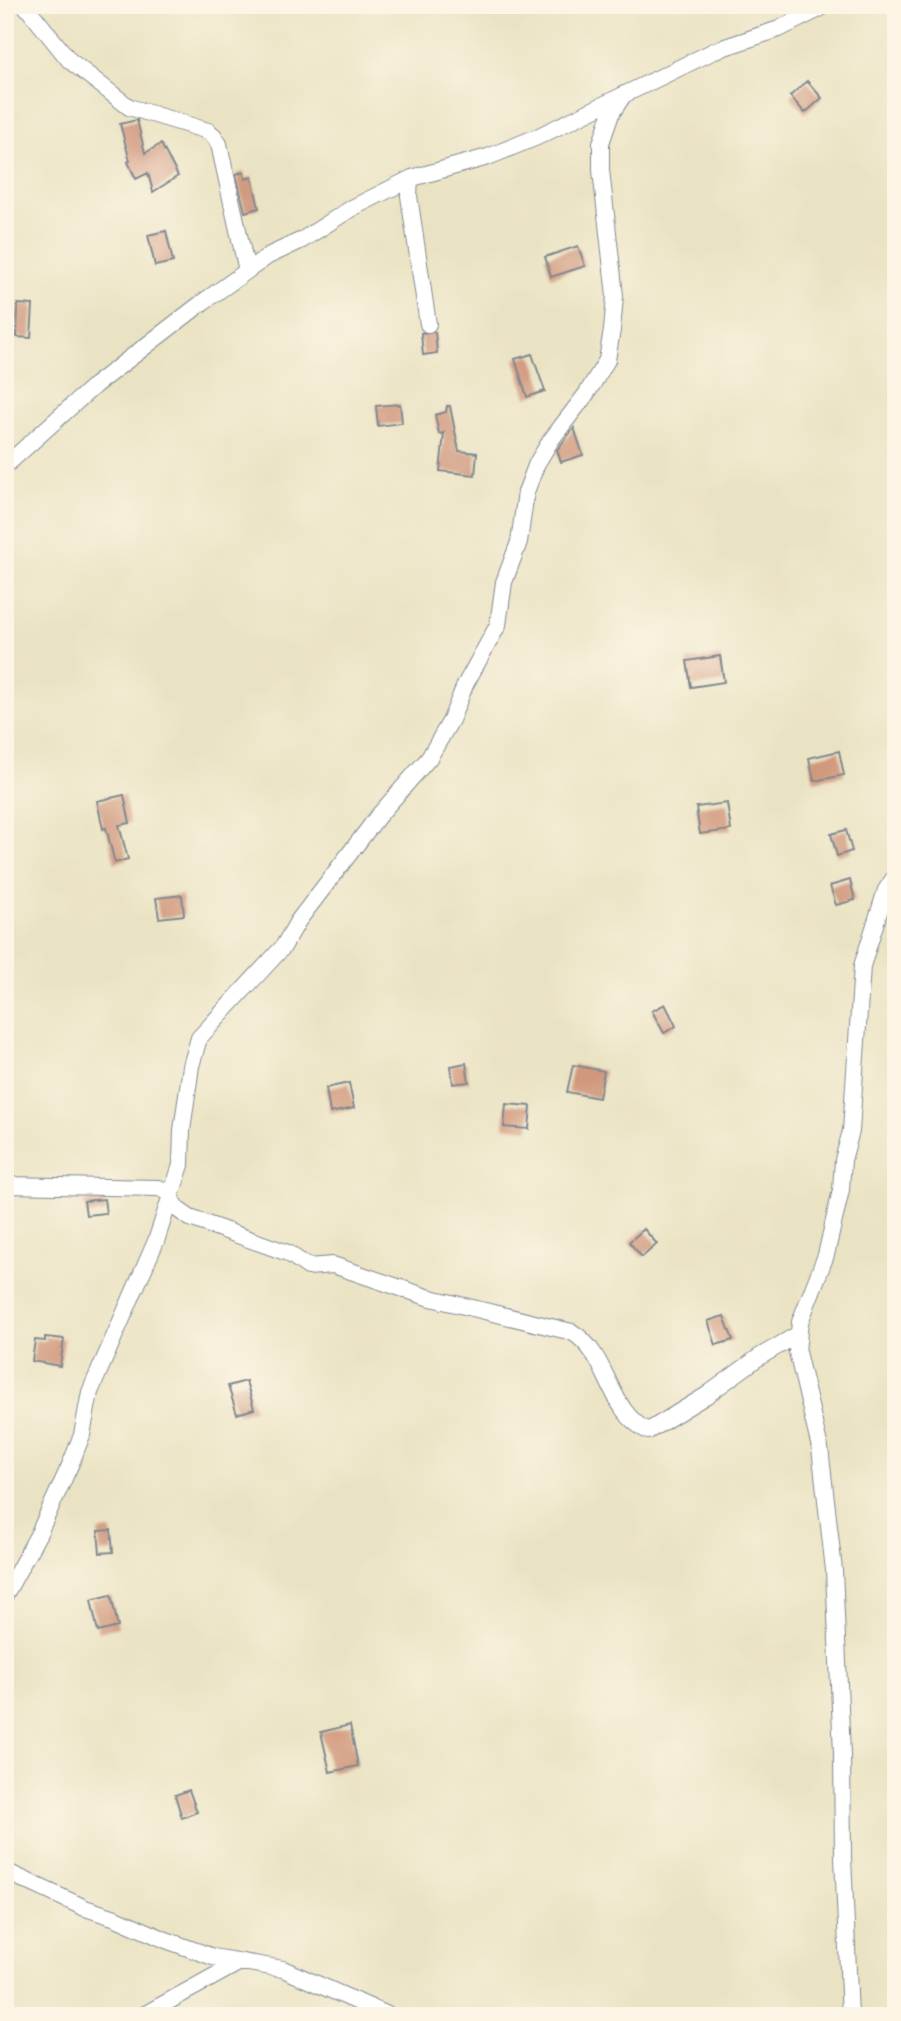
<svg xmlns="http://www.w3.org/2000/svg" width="901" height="2021" font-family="'Patrick Hand',sans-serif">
<rect width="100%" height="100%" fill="#fcf5e5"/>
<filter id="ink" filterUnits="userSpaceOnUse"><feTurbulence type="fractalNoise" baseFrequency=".0143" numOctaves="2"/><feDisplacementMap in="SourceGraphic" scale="14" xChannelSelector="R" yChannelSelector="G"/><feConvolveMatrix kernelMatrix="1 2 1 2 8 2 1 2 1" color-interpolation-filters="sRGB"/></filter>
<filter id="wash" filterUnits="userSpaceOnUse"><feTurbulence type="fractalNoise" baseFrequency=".00686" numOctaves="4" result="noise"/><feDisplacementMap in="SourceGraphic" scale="28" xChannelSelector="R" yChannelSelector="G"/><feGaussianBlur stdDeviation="1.57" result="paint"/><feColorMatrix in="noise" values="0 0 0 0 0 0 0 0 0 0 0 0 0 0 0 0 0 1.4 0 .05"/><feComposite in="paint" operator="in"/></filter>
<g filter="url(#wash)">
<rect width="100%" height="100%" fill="#eae3c3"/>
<g id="blocks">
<path fill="#d0987d" d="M807 81 822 98 805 113 790 96Z
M137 120 145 153 161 144 178 176 153 192 148 173 136 179 128 162 130 161 120 124Z
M244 172 245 179 252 177 259 208 245 212 236 174Z
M166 231 173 262 155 266 148 235Z
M578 246 585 266 551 277 545 257Z
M18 304 33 305 31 338 17 337Z
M435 332 437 353 423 355 421 333Z
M532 354 545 391 527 397 515 359Z
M400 404 402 423 378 426 376 406Z
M447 406H450L459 451 477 453 475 475 440 471 444 433 439 434 435 415 446 412Z
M574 428 583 455 561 462 557 450Z
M720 656 724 682 691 687 687 661Z
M839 751 844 775 814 781 809 758Z
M124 795 130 823 119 825 128 859 115 863 106 828 103 829 97 801Z
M727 803 731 830 700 834 696 807Z
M846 830 852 851 837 856 831 834Z
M850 880 855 900 836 905 830 886Z
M182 895 184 915 159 918 156 898Z
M665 1004 676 1026 664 1033 652 1011Z
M466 1063 469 1082 453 1084 451 1066Z
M573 1065 604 1071 599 1098 567 1092Z
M349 1083 354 1108 330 1113 326 1088Z
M506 1104 531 1106 529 1129 504 1127Z
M104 1199 106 1213 86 1215 84 1201Z
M644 1229 657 1244 642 1257 629 1242Z
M724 1316 733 1340 716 1345 708 1321Z
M45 1337 64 1339 60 1366 32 1361 35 1340 45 1341Z
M246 1381 254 1409 237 1414 228 1386Z
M111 1530 113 1552 100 1553 98 1531Z
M111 1595 118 1627 98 1632 91 1600Z
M350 1725 358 1766 330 1772 321 1732Z
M189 1790 197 1812 182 1818 175 1795Z"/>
</g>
</g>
<g filter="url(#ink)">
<use href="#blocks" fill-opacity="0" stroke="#828990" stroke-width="2"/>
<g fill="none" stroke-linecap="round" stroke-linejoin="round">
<defs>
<path id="street" d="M25 5 69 60 129 107 208 131 214 136 219 144 247 271
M410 179 409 196 428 324
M5 466 95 385 203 302 268 256 302 240 352 208 412 178 488 157 537 137 716 50 779 29 827 5
M5 1185 159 1188 167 1192 177 1209 190 1218 288 1253 308 1267 333 1265 427 1297 572 1332C610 1355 607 1411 648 1431L707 1395 759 1357 797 1335
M5 1595 39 1533 71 1463 82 1435 90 1392 156 1241 181 1165 182 1130 191 1066 199 1038 283 947 298 921 379 815 429 758 451 720 465 685 498 625 504 582 519 542 526 492 537 463 551 440 587 393 607 360 612 330 615 296 601 170V143L611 114 624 94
M5 1871 85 1908 116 1918 166 1940 213 1957 283 1969 390 2016
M142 2016 240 1962
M850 2016 843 1857 842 1754 834 1570 820 1448 797 1352 800 1322 826 1255 841 1190 843 1160 851 1131 862 966 886 890 896 875"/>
</defs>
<use href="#street" stroke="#828990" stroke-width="18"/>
<use href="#street" stroke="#fff" stroke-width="16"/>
</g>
</g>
<rect width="901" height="2021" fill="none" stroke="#fcf5e5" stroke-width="28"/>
</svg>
